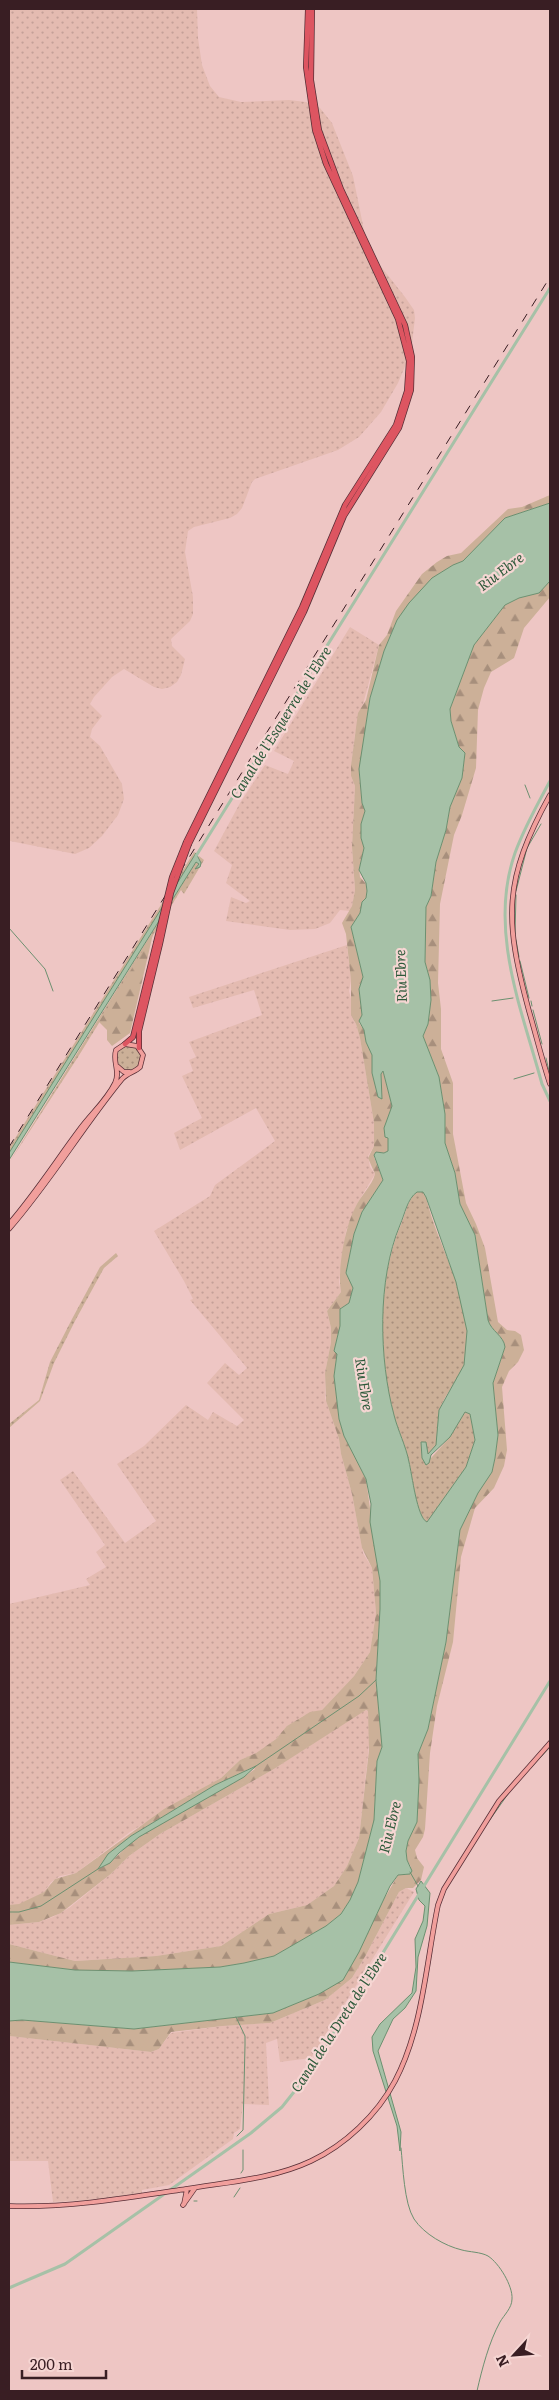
<svg xmlns="http://www.w3.org/2000/svg" width="559" height="2400" font-family="Literata,serif">
<defs>
<pattern id="farmland-dots" width="8" height="8" patternUnits="userSpaceOnUse" patternTransform="scale(1.25)"><rect width="8" height="8" fill="#e4bbb1"/><path d="M2 2h.1M6 6h.1" fill="none" stroke="#c4a098" stroke-width="1.8" stroke-linecap="round"/></pattern>
<pattern id="green-dots" width="8" height="8" patternUnits="userSpaceOnUse" patternTransform="scale(1.25)"><rect width="8" height="8" fill="#ccb098"/><path d="M2 2h.1M6 6h.1" fill="none" stroke="#a78f7c" stroke-width="1.8" stroke-linecap="round"/></pattern>
<pattern id="forest-firs" width="22" height="20" patternUnits="userSpaceOnUse" patternTransform="scale(1.25)"><rect width="22" height="20" fill="#ccb098"/><path d="M5 1l3.5 6h-7zM16 11l3.5 6h-7z" fill="#a78f7c"/></pattern>
</defs>
<rect width="100%" height="100%" fill="#eec6c4"/>
<path fill="url(#farmland-dots)" d="M9 9H197L198 38 202 65 210 86 219 97 241 102 289 100 306 102 320 108 332 123 353 176 368 250 405 297 414 310 415 318 411 352 398 383 381 412 359 437 338 450 255 479 252 482 242 508 237 514 230 518 194 527 188 531 185 552 193 597V614L190 621 171 639 172 646 185 659 181 675 177 682 170 687 162 689 154 687 124 669 112 677 94 697 90 704 102 716 92 729 90 737 100 746 122 784 124 799 118 815 102 836 89 848 75 854 10 841 9 844Z
M350 627 379 645 355 734 351 765V776L355 786 352 847 355 890 352 906 350 911 340 910 330 923 315 929 290 930 226 921 231 897 246 903 250 901 226 883 232 865 214 851 240 803 265 765 288 774 294 761 274 751Z
M347 945 351 981 349 991 352 1003 351 1015 356 1024 360 1038 374 1123V1146L368 1156 370 1167 375 1174 357 1204 346 1231 339 1282 341 1292 327 1311 331 1328V1342L325 1373V1398L339 1439 341 1454 352 1494 363 1553 372 1568 376 1613 370 1652 354 1676 322 1710 303 1716 288 1726 276 1739 256 1753 240 1760 221 1778 130 1832 76 1873 60 1876 51 1882 44 1892 19 1905H9V1604L90 1585 86 1579 106 1567 96 1552 105 1545 60 1480 73 1471 125 1543 156 1521 117 1464 144 1446 186 1405 208 1420 213 1412 237 1426 244 1420 207 1383 225 1363 239 1375 247 1368 190 1300 193 1299 184 1281 154 1231 210 1196 215 1185 275 1141 256 1108 180 1150 174 1133 202 1118 182 1076 193 1071 189 1060 196 1057 189 1042 262 1015 254 990 193 1008 189 997Z
M364 1710 368 1711 370 1735 359 1838 347 1866 334 1886 307 1905 269 1914 221 1946 156 1956 75 1961 9 1944V1925L39 1922 53 1917 69 1908 112 1873 129 1856 160 1834 274 1769Z
M406 1888 414 1892 311 2058 280 2062 277 2039 266 2043 269 2105 243 2104 240 2129 234 2133 233 2139 169 2185 142 2190V2193L105 2199 53 2202 48 2161H9V2036L151 2052 159 2049 171 2033 223 2026 270 2023 325 2000 352 1978 366 1955 399 1892Z"/>
<path fill="url(#green-dots)" d="M194 852 196 853 9 1153V1148Z
M199 856 204 860 184 894 181 890 78 1057 9 1163 196 862 199 864 195 869 200 867Z
M117 1058a12 12 0 1 1 24 0a12 12 0 1 1-24 0Z
M417 1192H423L426 1197C438 1251 478 1304 465 1362 461 1379 445 1392 440 1409 436 1422 445 1448 428 1454L425 1442H421L422 1458H431L450 1437 465 1412 470 1414 475 1440 466 1467 427 1522C417 1518 412 1474 409 1462 406 1446 398 1431 394 1415 378 1355 377 1279 402 1222 406 1212 408 1199 417 1192Z
M116 1253 118 1256 104 1268 75 1321 54 1363 40 1401 9 1428V1424L39 1400 50 1362 72 1319 100 1267Z"/>
<path fill="url(#forest-firs)" fill-rule="evenodd" d="M550 495V503L505 518 463 561 453 565 432 578 397 620 384 651 370 698 359 774 362 803 365 811 361 824V838L364 848 359 869 360 877 366 884 367 891 366 898 362 902 360 913 351 927 363 977 359 989 362 1015 359 1023 364 1030 366 1042 372 1055V1073L378 1097 382 1099 381 1074 383 1071 392 1106 384 1134 388 1138V1151L384 1153 376 1152 374 1157 383 1180 362 1212 354 1234 346 1273 353 1288 349 1303 341 1308 340 1328 334 1351 337 1354 334 1376 339 1419 344 1436 366 1479 380 1581V1609L376 1680 382 1747 377 1761 374 1820 358 1882 350 1900 341 1914 326 1926 274 1956 244 1963 220 1967 132 1971 75 1970 9 1962V1944L75 1961 156 1956 221 1946 269 1914 307 1905 334 1886 347 1866 359 1838 369 1750 368 1711 366 1710 274 1769 160 1834 129 1856 112 1873 61 1913 39 1922 9 1925V1905L19 1904 44 1892 55 1879 76 1873 164 1809 221 1778 240 1760 256 1753 276 1739 287 1726 310 1712 322 1710 354 1676 370 1652 376 1613 372 1568 362 1548 352 1494 341 1454 339 1439 326 1401 325 1373 331 1342V1328L327 1311 341 1292C337 1272 345 1226 355 1208 360 1196 372 1186 375 1174L368 1158 374 1146V1123L360 1038 356 1024 351 1015V981L346 934 342 923 352 906 355 890 352 847 355 786 351 776V765L358 713 366 700 379 645 387 635 396 611 422 574 437 562 447 556 461 553 508 509 522 507ZM253 1767 255 1769 244 1777C209 1797 174 1815 140 1836 125 1845 115 1863 98 1869L131 1836 215 1785Z
M550 581V597L524 628 514 658 491 672 484 688 478 710 476 768 462 815 454 835 440 904 438 983 441 1009V1049L453 1083V1134L466 1203 476 1224 485 1248 498 1322 507 1330 515 1331 521 1335 524 1350 518 1362 509 1371 502 1387 507 1450 504 1466 494 1488 475 1508 461 1557 453 1642 437 1706 430 1753 425 1829 423 1837 415 1850 417 1858 424 1867 421 1880 413 1888H406L399 1892 366 1955 352 1978 325 2000 270 2023 223 2026 171 2032 159 2049 151 2052 9 2036V2021L22 2020 134 2029 273 2013 319 1994 387 1894 398 1875H406L411 1867 407 1860 406 1851 408 1841 417 1822 419 1781 418 1754 428 1729 446 1642 460 1530 478 1493 492 1472 495 1458 498 1435 493 1383 505 1347C504 1336 491 1331 488 1320L475 1235 460 1204 455 1173 445 1143V1114L439 1077 423 1036 428 1024 431 1000 430 980 425 962 426 907 431 896 436 862 446 830 450 807 462 778 465 753 459 747 451 721 450 709 474 645 505 605 519 598 539 593Z
M153 934 130 1033 112 1046 107 1040V1030L99 1022Z"/>
<path fill="#a6c1a7" stroke="#6c9070" fill-rule="evenodd" d="M550 503V581L539 593 519 598 505 605 474 645 450 709 451 721 459 747 465 753 462 778 450 807 446 830 436 862 431 896 426 907 425 962 430 980 431 1000 428 1024 423 1036 439 1077 445 1114V1143L455 1173 460 1204 475 1235 488 1320C491 1331 504 1336 505 1347L493 1383 498 1435 495 1458 492 1472 478 1493 460 1530 446 1642 428 1729 418 1754 419 1781 417 1822 408 1841 406 1851 407 1860 412 1871 410 1874 398 1875 390 1886 359 1952 343 1980 319 1994 273 2013 134 2029 22 2020 9 2021V1962L75 1970 132 1971 220 1967 244 1963 274 1956 326 1926 341 1914 350 1900 358 1882 374 1820 377 1761 382 1747 376 1680 380 1609V1581L370 1522 371 1504 366 1479 344 1436 339 1419 334 1376 337 1354 334 1351 340 1326V1309L349 1303 353 1288 346 1273 354 1234 362 1212 383 1180 374 1155 376 1152 384 1153 388 1151V1138L385 1137 384 1128 392 1106 383 1071 381 1074 382 1099 378 1097 372 1073V1055L366 1042 364 1030 359 1021 362 1015 359 989 363 977 351 927 360 913 362 902 366 898 367 891 366 883 359 870 364 848 361 838V824L365 811 362 803 359 769 370 698 384 651 397 620 409 603 432 578 453 565 463 561 505 518ZM417 1192H423L426 1197 456 1282 467 1331 464 1365 439 1410 436 1445 428 1454 426 1442H421L422 1458 426 1465 429 1463 431 1455 450 1437 465 1412 470 1414 475 1440 466 1467 427 1522C417 1518 412 1474 409 1462 406 1446 398 1431 394 1415 379 1359 377 1280 400 1225 405 1214 407 1199 417 1192Z
M196 853 201 863 200 867 195 869 199 864 196 862 9 1160V1153Z
M256 1766 244 1777 139 1837 119 1853 110 1863 98 1869 108 1854 131 1836 215 1785Z
M421 1881 430 1893 427 1926 418 1957 416 1991 405 2008 393 2019 378 2051 401 2132 400 2151 397 2126 373 2051 372 2037 380 2024 412 1993 416 1967 415 1939 423 1921 425 1906 419 1900 416 1889Z"/>
<g fill="none" stroke-linecap="round" stroke-linejoin="round">
<path stroke="#6c9070" stroke-width="1" d="M525 785 530 798
M516 891 527 848 541 824
M9 928 45 969 53 991
M515 934 516 895
M516 940 519 957
M520 961 529 998
M492 1001 513 998
M531 1001 532 1006
M533 1010 542 1044
M546 1058 550 1075
M514 1079 534 1073
M256 1766 359 1696 376 1680
M515 1785 550 1747
M489 1821 508 1794
M410 1872 418 1886
M9 1912H19L41 1906 98 1869
M236 2017 245 2036V2045L243 2130 237 2136
M401 2148C403 2167 404 2203 414 2219 424 2234 445 2246 462 2250 469 2252 481 2252 488 2256 499 2263 513 2286 512 2299 512 2308 504 2315 500 2322 489 2342 482 2369 477 2391
M241 2173 243 2170V2150
M234 2197 240 2188
M194 2201H197"/>
<path stroke="#a6c1a7" stroke-width="3" d="M550 781C537 805 524 828 515 853 488 930 522 1010 542 1084L550 1101
M196 856 550 288
M9 2288 65 2264 251 2133 282 2107 309 2073 550 1681"/>
<defs>
<path id="primary" d="M550 795C503 880 504 919 529 1011 536 1035 542 1060 550 1084
M117 1066 124 1072H130
M9 1224C35 1194 56 1161 80 1129 91 1114 107 1100 115 1083 121 1072 112 1062 116 1050L125 1044 137 1046 143 1055 140 1067C135 1072 127 1073 122 1079 82 1128 50 1182 9 1229
M184 2204 187 2189
M183 2205 195 2188
M9 2206C68 2208 127 2198 186 2189 227 2182 273 2179 311 2161 345 2145 377 2115 395 2081 423 2028 426 1963 438 1905L444 1889 499 1801 550 1743"/>
<path id="highway" d="M186 842 302 607 345 505 396 425 407 391 409 361 398 319 326 164 315 130 306 67 308 9
M189 844 304 612 344 516 399 428 411 390 412 357 405 325 341 189 319 130 311 80 312 9
M125 1044 133 1037 156 943
M139 1048V1031L160 944"/>
</defs>
<use href="#primary" stroke="#572e36" stroke-width="5.5"/>
<use href="#highway" stroke="#572e36" stroke-width="6"/>
<use href="#primary" stroke="#f19f9c" stroke-width="4"/>
<use href="#highway" stroke="#dd5561" stroke-width="4.5"/>
<path stroke="#391e23" stroke-width="1" stroke-dasharray="9 9" stroke-linecap="butt" d="M9 1147 550 277"/>
<defs>
<path id="highway-bridge" d="M156 943 172 877 186 842
M160 944 171 893 189 844"/>
</defs>
<use href="#highway-bridge" stroke="#572e36" stroke-width="6" stroke-linecap="butt"/>
<use href="#highway-bridge" stroke="#dd5561" stroke-width="4.5"/>
</g>
<g text-anchor="middle" dominant-baseline="central" stroke-width="4.5" stroke-linejoin="round" paint-order="stroke">
<g font-size="14" font-style="italic" fill="#2d593a" stroke="#f6d6d3">
<text transform="translate(500 571) rotate(-37)">Riu Ebre</text>
<text transform="translate(280 722) rotate(-58)">Canal de l'Esquerra de l'Ebre</text>
<text transform="translate(400 976) rotate(-92)">Riu Ebre</text>
<text transform="translate(365 1384) rotate(81)">Riu Ebre</text>
<text transform="translate(389 1827) rotate(-76)">Riu Ebre</text>
<text transform="translate(338 2022) rotate(-57)">Canal de la Dreta de l'Ebre</text>
</g>
</g>
<rect width="559" height="2400" fill="none" stroke="#391e23" stroke-width="20"/>
<g transform="translate(514 2355) rotate(244)" stroke="#f6d6d3" stroke-width="4" paint-order="stroke">
<path d="M0-4L9 19L0 12L-9 19Z" fill="#391e23"/>
<text y="-8" font-size="14" font-weight="bold" text-anchor="middle" fill="#391e23">N</text>
</g>
<path d="M22 2370v8h84v-8" fill="none" stroke="#391e23" stroke-width="2.5"/>
<text x="30" y="2370" font-size="15" fill="#391e23" stroke="#f6d6d3" stroke-width="4" paint-order="stroke">200 m</text>
</svg>
